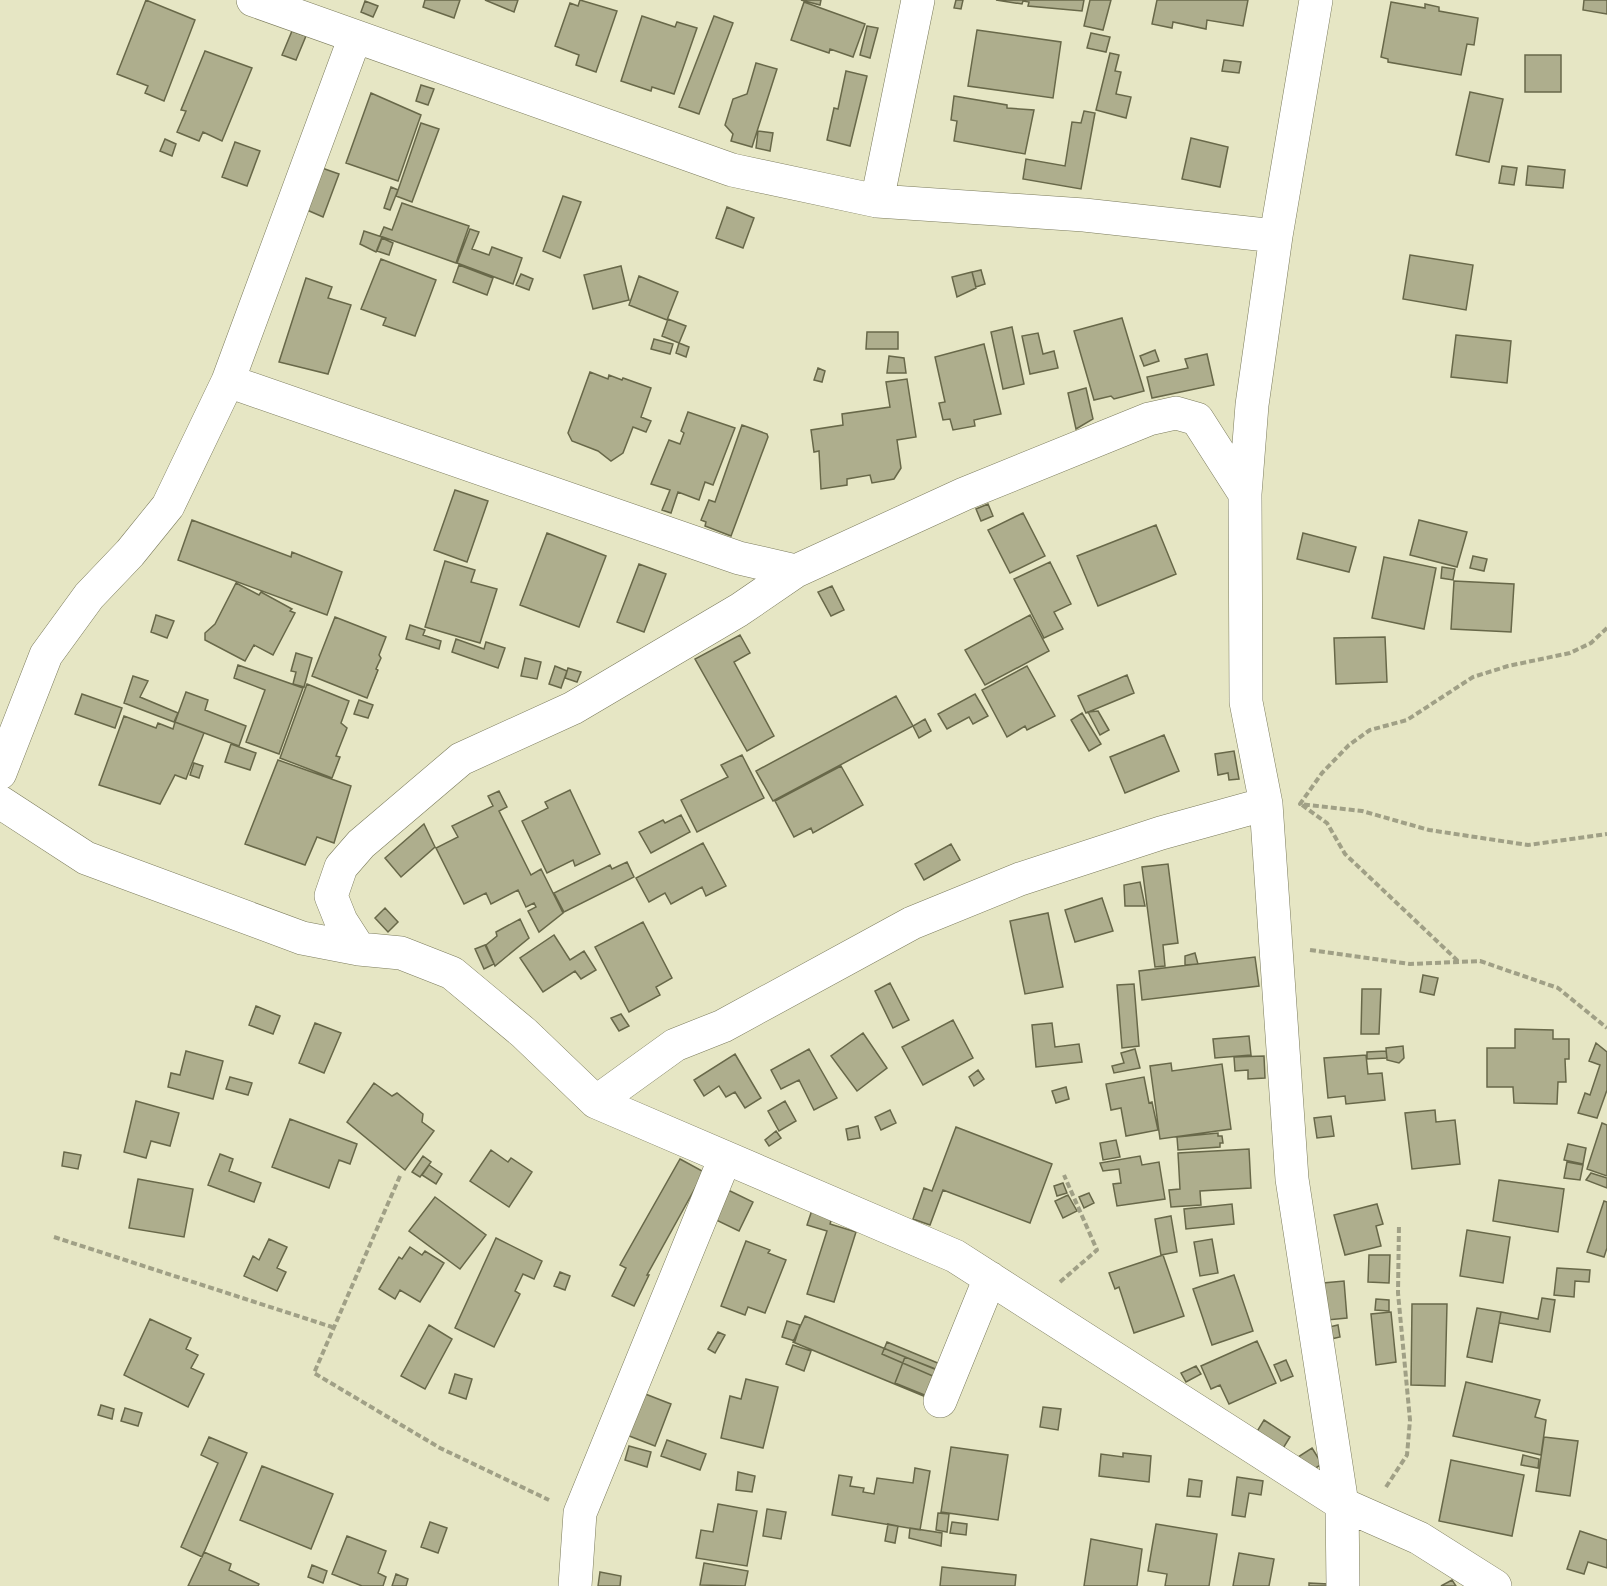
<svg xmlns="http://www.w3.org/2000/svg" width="1607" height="1586" font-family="'Exo 2',sans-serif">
<rect width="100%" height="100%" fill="#e6e6c4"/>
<path fill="#aeae8d" stroke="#686849" stroke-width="1.5" d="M146 0 195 20 164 101 145 93 148 86 117 74Z
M425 0H460L454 18 423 7Z
M485 0H518L514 12Z
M580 0 617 11 596 72 576 65 579 55 555 46 570 3 578 6Z
M801 0H821L820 5Z
M956 0H963L961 9 954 8Z
M996 0H1084L1082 11 1028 6 1029 2 1023 1 1022 4Z
M1090 0H1111L1103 30 1084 26Z
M1157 0H1248L1243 26 1207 20 1206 29 1173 22 1172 28 1152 24Z
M1584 0H1607V14L1583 10Z
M365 1 378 6 373 17 361 12Z
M804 2 865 24 853 57 830 49 829 53 791 40Z
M1391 2 1425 8V4L1439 7V11L1478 18 1474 45 1467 44 1461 75 1388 62V59L1381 57Z
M642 16 675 27 677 22 697 28 674 94 652 87 651 91 621 81Z
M714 16 733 23 699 114 679 107Z
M867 26 878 28 870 58 860 55Z
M977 30 1061 42 1053 98 968 86Z
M292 31 306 36 296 60 282 55Z
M1091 33 1110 37 1106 52 1087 48Z
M205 51 252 68 222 141 203 132 199 141 177 132 186 111 181 110Z
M1110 53 1119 55 1115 71 1121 72 1116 94 1131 97 1126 118 1096 110Z
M1525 55H1561V92H1525Z
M1224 60 1241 62 1239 73 1222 71Z
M756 63 777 69 752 147 731 141 733 134 725 125 733 99 747 94Z
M846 71 867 76 850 146 827 140 834 108 838 109Z
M421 85 434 89 428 105 416 101Z
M1470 92 1503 99 1489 162 1456 155Z
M371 93 421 115 398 181 346 163Z
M954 96 1007 105V108L1034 110 1025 154 954 141 957 121 951 120Z
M1084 111 1095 113 1081 189 1023 179 1026 159 1065 166 1072 122 1081 123Z
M421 123 439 129 412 202 396 196Z
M758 131 773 133 770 151 756 148Z
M1191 138 1228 147 1220 187 1182 179Z
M165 139 176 144 172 156 160 151Z
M235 142 260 151 247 186 222 177Z
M1502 166 1517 168 1514 185 1499 183Z
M1528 166 1565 170 1563 188 1526 185Z
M322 168 339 174 323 217 307 210Z
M391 187 398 190 390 210 384 208Z
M563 196 581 202 560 258 543 251Z
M402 203 469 226 456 263 380 236 384 227 392 230Z
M727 207 754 218 743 248 716 238Z
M470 229 479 232 472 249 489 255 492 247 522 258 513 284 457 263Z
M364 231 382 237 376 252 360 244Z
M382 238 393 243 389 255 377 251Z
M1410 255 1473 265 1466 310 1403 299Z
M381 259 436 280 415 336 383 325 386 318 361 309Z
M459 265 493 278 487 295 453 282Z
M621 266 629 300 593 309 584 275Z
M981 270 985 284 976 287 972 272Z
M972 272 976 288 957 297 952 277Z
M521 274 533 279 529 290 516 285Z
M639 276 678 292 667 320 629 305Z
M306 278 332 287 328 298 351 305 328 374 279 362Z
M1122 318 1144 391 1114 399 1111 396 1094 400 1074 331Z
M668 319 686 326 679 343 662 336Z
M1012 327 1024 384 1003 389 991 332Z
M867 332H898V349H866Z
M1038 333 1043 354 1054 351 1058 368 1030 374 1022 336Z
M1456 335 1511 341 1507 383 1451 377Z
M654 339 673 344 670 354 651 349Z
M679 343 689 347 686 357 676 353Z
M984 344 1001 414 974 420 975 426 953 430 950 419 943 420 939 403 945 402 935 357Z
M1155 350 1159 361 1144 366 1140 356Z
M1207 354 1214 385 1152 398 1147 377 1188 368 1185 359Z
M889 356 904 358 906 373H887Z
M818 368 825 371 822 382 814 380Z
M590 372 608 379 609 375 622 380 623 378 651 388 641 417 651 421 646 432 633 427 623 453 611 461 598 451 572 441 568 433Z
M907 379 916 437 897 440 901 468 894 479 872 483 870 475 847 479V485L821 489 819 451 814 452 811 430 843 425 842 414 890 407 886 382Z
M1086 388 1093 419 1076 429 1068 393Z
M688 412 735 428 713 485 705 482 699 500 678 492 671 513 662 510 670 490 651 484 669 440 680 444 684 433 681 431Z
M742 425 767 434 768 437 731 536 705 526 706 522 701 520 709 500 715 502Z
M455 490 488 501 467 562 434 550Z
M988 504 993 516 981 521 976 509Z
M1023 513 1045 556 1010 573 988 530Z
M192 520 291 557 292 552 342 572 327 615 178 560Z
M1419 520 1467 532 1457 567 1410 555Z
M1156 525 1176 574 1098 606 1077 556Z
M547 533 606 556 579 627 520 605Z
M1303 533 1356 547 1349 572 1297 559Z
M1473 556 1487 559 1484 571 1470 568Z
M1384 557 1436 568 1424 629 1372 618Z
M445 561 475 570 471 582 497 589 480 643 425 627Z
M1050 562 1071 604 1054 612 1063 629 1044 638 1014 579Z
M639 564 666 574 644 632 617 622Z
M1442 567 1455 569 1453 580 1441 578Z
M1454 581 1514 584 1511 632 1451 629Z
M236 583 259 595 261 592 292 609 290 611 295 613 273 655 254 645 245 661 205 640V633L215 624Z
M832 586 844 610 831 616 818 592Z
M156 615 174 621 167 638 151 632Z
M1030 615 1049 651 985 685 965 650Z
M335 617 386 637 379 655 381 658 376 669 378 670 367 698 312 676Z
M410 625 425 630 423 635 441 641 439 649 406 639Z
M740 635 750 653 734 662 774 736 747 751 695 659Z
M1385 637 1387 682 1336 684 1334 638Z
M456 639 484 649 486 642 505 648 498 668 452 652Z
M296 653 312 658 304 687 293 684 296 672 291 671Z
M525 658 541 662 537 679 521 676Z
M238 665 303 688 279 754 246 742 265 690 234 678Z
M555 666 567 671 561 688 549 684Z
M1027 666 1055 716 1027 730 1025 726 1007 737 982 690Z
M568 668 581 672 577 682 565 678Z
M1127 675 1134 693 1086 713 1078 696Z
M133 676 148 681 140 697 178 713 174 722 124 703Z
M307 684 349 701 341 723 347 728 336 756 340 757 332 778 280 758Z
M186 692 208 700 205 710 246 726 239 746 175 722Z
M82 694 122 708 115 728 75 714Z
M975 694 988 716 973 724 969 717 947 729 938 714Z
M896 696 913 726 773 801 756 771Z
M359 700 373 705 368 718 354 714Z
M1098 711 1109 730 1100 735 1088 712Z
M1082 713 1101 744 1089 751 1071 720Z
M124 716 156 728 158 723 173 729 175 722 204 733 186 779 175 775 160 804 99 785Z
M925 719 931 731 919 738 913 726Z
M1164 735 1179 771 1125 793 1110 757Z
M231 744 256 753 250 770 225 762Z
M1234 751 1239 779 1229 780 1228 773 1218 775 1215 754Z
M742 755 764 798 697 832 681 800 728 777 721 765Z
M278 760 351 786 334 843 317 837 305 865 245 844Z
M194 763 203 766 199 778 190 775Z
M841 766 863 805 813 833 811 828 794 837 775 801Z
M570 790 600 854 575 866 573 860 547 873 522 821 548 808 545 802Z
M499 791 507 807 499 811 531 875 541 869 563 913 539 932 528 911 536 907 534 903 526 907 518 890 491 904 486 893 464 904 436 848 458 837 452 826 493 806 488 796Z
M681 815 690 832 651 853 639 832 663 820 665 823Z
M424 824 435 847 401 877 385 858Z
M703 843 726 886 706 896 702 887 671 904 665 893 649 902 636 878Z
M951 844 960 860 924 880 915 864Z
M627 862 634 877 564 912 554 893 610 865 612 869Z
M1168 864 1178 943 1163 945 1165 966 1155 967 1142 867Z
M1140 882 1145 906H1125L1124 885Z
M1102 898 1113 931 1075 942 1065 910Z
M385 908 398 922 388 932 375 918Z
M1048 913 1063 987 1025 994 1010 921Z
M520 919 529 938 495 966 486 945 497 936 496 932Z
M643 922 672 978 656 987 660 995 629 1012 595 947Z
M554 935 570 960 584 951 596 970 581 979 575 971 543 992 520 958Z
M485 945 494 964 484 969 475 949Z
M1195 953 1198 964 1185 965V956Z
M1255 957 1259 986 1142 1000 1139 971Z
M1423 975 1438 978 1434 995 1420 992Z
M890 983 909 1020 893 1028 875 991Z
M1134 984 1139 1046 1122 1048 1117 985Z
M1362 989H1381L1379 1034H1361Z
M256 1006 280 1016 273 1034 249 1025Z
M621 1014 629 1026 619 1031 611 1018Z
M953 1020 973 1058 923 1085 902 1047Z
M315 1023 341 1033 324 1073 299 1063Z
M1052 1023 1055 1047 1079 1044 1082 1062 1036 1067 1032 1025Z
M1515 1029 1553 1030V1039H1569V1059H1565L1566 1082H1558L1557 1104 1514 1103 1513 1087H1487V1048H1515Z
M863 1033 887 1068 857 1091 831 1056Z
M1249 1036 1251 1055 1215 1058 1213 1039Z
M1596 1043 1607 1052V1090L1597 1118 1578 1113 1585 1093 1590 1095 1600 1065 1589 1061Z
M1403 1046 1404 1058 1399 1063 1387 1060 1386 1048Z
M809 1049 837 1098 814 1110 799 1080 781 1089 771 1070Z
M1135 1049 1140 1068 1114 1073 1112 1066 1124 1063 1121 1053Z
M186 1051 223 1061 213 1099 168 1087 171 1073 180 1075Z
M1386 1051 1387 1058 1367 1059V1052Z
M735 1054 761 1098 745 1108 735 1092 726 1097 719 1086 704 1096 694 1080Z
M1366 1055 1368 1074 1382 1073 1385 1100 1346 1104 1345 1096 1328 1098 1324 1058Z
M1264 1056 1265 1078 1248 1079V1070L1235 1071 1234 1057Z
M1171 1063 1172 1071 1222 1064 1231 1129 1160 1139 1150 1066Z
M978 1070 984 1079 974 1086 969 1077Z
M230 1077 252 1083 248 1095 226 1089Z
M1144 1077 1149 1103 1152 1102 1158 1130 1126 1136 1121 1108 1111 1110 1106 1084Z
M374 1083 392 1096 397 1093 423 1114 422 1122 434 1131 405 1170 347 1122Z
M1066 1087 1069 1099 1056 1103 1052 1091Z
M136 1101 179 1113 170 1146 151 1141 146 1158 124 1152Z
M785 1101 796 1121 779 1131 768 1111Z
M890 1110 896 1123 881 1130 875 1117Z
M1435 1110 1436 1122 1455 1120 1460 1164 1412 1169 1405 1113Z
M1331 1116 1334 1136 1317 1138 1314 1118Z
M290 1119 357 1144 350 1164 339 1160 329 1188 272 1167Z
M1602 1123 1607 1125V1176L1587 1169Z
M858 1126 860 1138 848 1140 846 1129Z
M956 1127 1052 1164 1030 1223 943 1190 930 1225 913 1219 924 1188 932 1191Z
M776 1131 781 1138 769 1146 765 1140Z
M1218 1133V1136H1222L1223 1143H1220V1147L1178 1150 1177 1137Z
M1116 1140 1120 1157 1103 1160 1100 1143Z
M1568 1144 1586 1148 1583 1164 1564 1160Z
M1249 1149 1251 1188 1200 1191 1201 1205 1171 1207 1169 1190 1180 1189 1178 1153Z
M491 1150 508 1162 511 1158 532 1172 509 1207 470 1181Z
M64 1152 81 1155 78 1169 62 1166Z
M220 1154 233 1159 229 1171 261 1183 254 1202 208 1185Z
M423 1156 431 1162 420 1177 412 1172Z
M1140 1156 1142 1165 1159 1162 1165 1199 1117 1206 1113 1184 1121 1183 1119 1169 1103 1171 1100 1163Z
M680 1159 704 1172 647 1275H649L634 1306 612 1296 626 1268 620 1265Z
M1567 1162 1583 1165 1580 1180 1564 1178Z
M429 1165 442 1174 436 1184 422 1175Z
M1591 1173 1607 1178V1188L1586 1180Z
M138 1179 193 1189 184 1237 129 1228Z
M1499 1180 1564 1189 1558 1232 1493 1221Z
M1063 1183 1067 1193 1057 1196 1054 1186Z
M728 1190 753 1202 739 1231 714 1219Z
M1089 1193 1094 1203 1084 1208 1079 1197Z
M1068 1195 1077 1211 1063 1218 1055 1201Z
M435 1197 486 1235 460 1269 409 1231Z
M1604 1201 1607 1202V1248L1604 1257 1587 1252Z
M1232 1204 1234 1224 1186 1229 1184 1209Z
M1377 1204 1383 1224 1376 1226 1381 1246 1345 1255 1334 1215Z
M812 1210 832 1217 830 1224 856 1232 834 1302 807 1294 827 1231 807 1225Z
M1171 1216 1177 1252 1161 1255 1155 1219Z
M1467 1230 1510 1237 1503 1283 1460 1276Z
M496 1238 542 1261 534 1279 523 1274 515 1291 520 1294 494 1347 455 1328Z
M269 1239 287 1247 277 1268 286 1272 277 1291 244 1276 253 1256 259 1260Z
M1212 1239 1218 1273 1200 1276 1194 1242Z
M746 1241 770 1250 768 1253 786 1260 765 1313 748 1307 745 1315 721 1306Z
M410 1247 422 1255 425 1251 444 1263 420 1302 400 1290 395 1299 379 1289 399 1257 402 1259Z
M1163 1255 1184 1316 1134 1333 1119 1287 1115 1289 1109 1273Z
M1369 1255H1390L1389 1283 1368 1282Z
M1557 1268 1590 1270 1589 1282 1575 1281 1574 1297 1554 1295Z
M560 1272 570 1276 565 1290 554 1286Z
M1234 1275 1253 1331 1212 1345 1193 1289Z
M1344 1281 1347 1318 1327 1320 1323 1283Z
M1542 1298 1555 1300 1550 1332 1499 1323 1501 1312 1538 1319Z
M1376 1299 1389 1300V1311L1375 1310Z
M1412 1304H1447L1445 1386 1411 1385Z
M1477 1308 1501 1312 1492 1362 1467 1357Z
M1391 1312 1396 1362 1376 1365 1371 1314Z
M805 1316 937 1370 926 1397 793 1342Z
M150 1319 191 1338 186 1349 198 1355 191 1368 204 1374 188 1407 124 1375Z
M787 1321 800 1325 795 1341 782 1337Z
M429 1325 452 1339 425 1389 401 1376Z
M1338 1325 1340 1337 1331 1339 1329 1327Z
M718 1332 725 1335 715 1353 708 1349Z
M1257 1341 1276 1383 1229 1404 1220 1385 1211 1389 1201 1366Z
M887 1342 940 1364 935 1377 882 1354Z
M793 1345 811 1351 804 1371 786 1364Z
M905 1357 938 1370 927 1396 895 1383Z
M1286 1360 1293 1376 1281 1381 1274 1365Z
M1196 1366 1201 1374 1186 1382 1181 1373Z
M455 1374 472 1379 466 1399 449 1393Z
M746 1379 778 1387 763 1448 721 1438 730 1396 741 1399Z
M1466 1382 1540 1400 1535 1417 1546 1420 1541 1455 1453 1436Z
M635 1390 671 1404 655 1446 619 1432Z
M101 1405 114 1409 112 1419 98 1415Z
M1043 1407 1061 1409 1058 1430 1040 1427Z
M125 1408 142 1413 138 1426 121 1421Z
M1264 1420 1290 1437 1279 1455 1253 1438Z
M209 1437 247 1453 202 1557 181 1547 218 1463 201 1455Z
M1544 1437 1578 1441 1570 1496 1536 1491Z
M667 1440 706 1454 700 1470 661 1456Z
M629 1446 651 1452 647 1467 625 1460Z
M951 1447 1008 1455 998 1520 941 1512Z
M1312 1448 1322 1464 1308 1473 1298 1457Z
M1123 1453 1151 1456 1149 1482 1099 1476 1101 1454 1123 1457Z
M1523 1455 1539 1459 1538 1468 1521 1465Z
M1451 1460 1524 1475 1512 1536 1439 1521Z
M262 1466 333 1494 311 1549 240 1520Z
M915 1468 930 1471 920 1530 832 1515 839 1475 852 1477 850 1486 864 1488 863 1492 874 1494 877 1478 913 1483Z
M738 1472 755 1476 752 1492 736 1490Z
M1237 1477 1263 1481 1261 1495 1249 1493 1245 1517 1232 1515Z
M1189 1479 1202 1481 1200 1497 1187 1496Z
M718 1504 757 1511 747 1566 696 1558 701 1530 713 1532Z
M767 1509 786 1512 781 1539 763 1536Z
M938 1513 949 1514 947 1532 936 1530Z
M430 1522 447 1528 438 1553 421 1547Z
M952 1522 967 1524 966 1535 950 1533Z
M888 1524 898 1526 895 1543 885 1541Z
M1156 1524 1217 1534 1209 1586H1165L1167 1574 1148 1571Z
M910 1528 942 1533 941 1546 909 1538Z
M1580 1531 1607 1540V1568L1588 1562 1584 1574 1567 1569Z
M347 1536 386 1551 378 1573 386 1577 383 1586H362L332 1574Z
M1091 1539 1142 1549 1137 1586H1084Z
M204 1552 231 1564 229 1570 259 1584 258 1586H188Z
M1239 1553 1274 1559 1269 1586H1233Z
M704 1563 748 1571 745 1586 700 1585Z
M312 1565 327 1571 323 1583 308 1577Z
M942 1567 1016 1575 1015 1586H940Z
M600 1572 621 1576 620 1586H598Z
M396 1574 408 1579 406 1586H392Z
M1452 1580 1456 1586H1441Z
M1309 1583 1328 1584V1586H1309Z"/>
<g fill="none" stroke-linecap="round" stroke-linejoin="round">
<defs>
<path id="minor" d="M253 0 732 170 877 201 1084 215 1276 236
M1316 0 1276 236 1252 405 1245 494 1246 702 1266 804 1292 1179 1342 1504 1343 1586
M877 201 918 0
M228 381 739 558 796 571
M0 773 46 655 89 596 130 553 168 506 228 381 355 37
M0 802 86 858 302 938 359 949 401 953 452 973 524 1033 596 1102 955 1256 1342 1504 1419 1538 1495 1586
M359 949 341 921 331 896 341 867 361 844 461 759 573 708 739 610 796 571 964 494 1149 419 1176 413 1197 419 1245 494
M596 1102 675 1045 723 1026 912 923 1020 879 1161 833 1266 804
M940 1401 990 1278
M575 1586 580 1513 725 1158"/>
</defs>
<use href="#minor" stroke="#7b7b5c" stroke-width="34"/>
<path stroke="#a0a086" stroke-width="4" stroke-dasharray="6 3" stroke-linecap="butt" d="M1607 628 1591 643 1570 653 1508 666 1473 677 1407 720 1370 730 1349 745 1322 773 1300 804 1362 811 1429 830 1528 845 1607 834
M1302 805 1327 823 1345 854 1459 962
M1310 950 1410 964 1480 961 1558 988 1607 1028
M400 1176 314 1373 440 1448 549 1500
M54 1237 332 1327
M1060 1282 1097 1250 1064 1175
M1386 1487 1407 1455 1410 1420 1398 1293 1399 1224"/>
<use href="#minor" stroke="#fff" stroke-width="33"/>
</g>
</svg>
